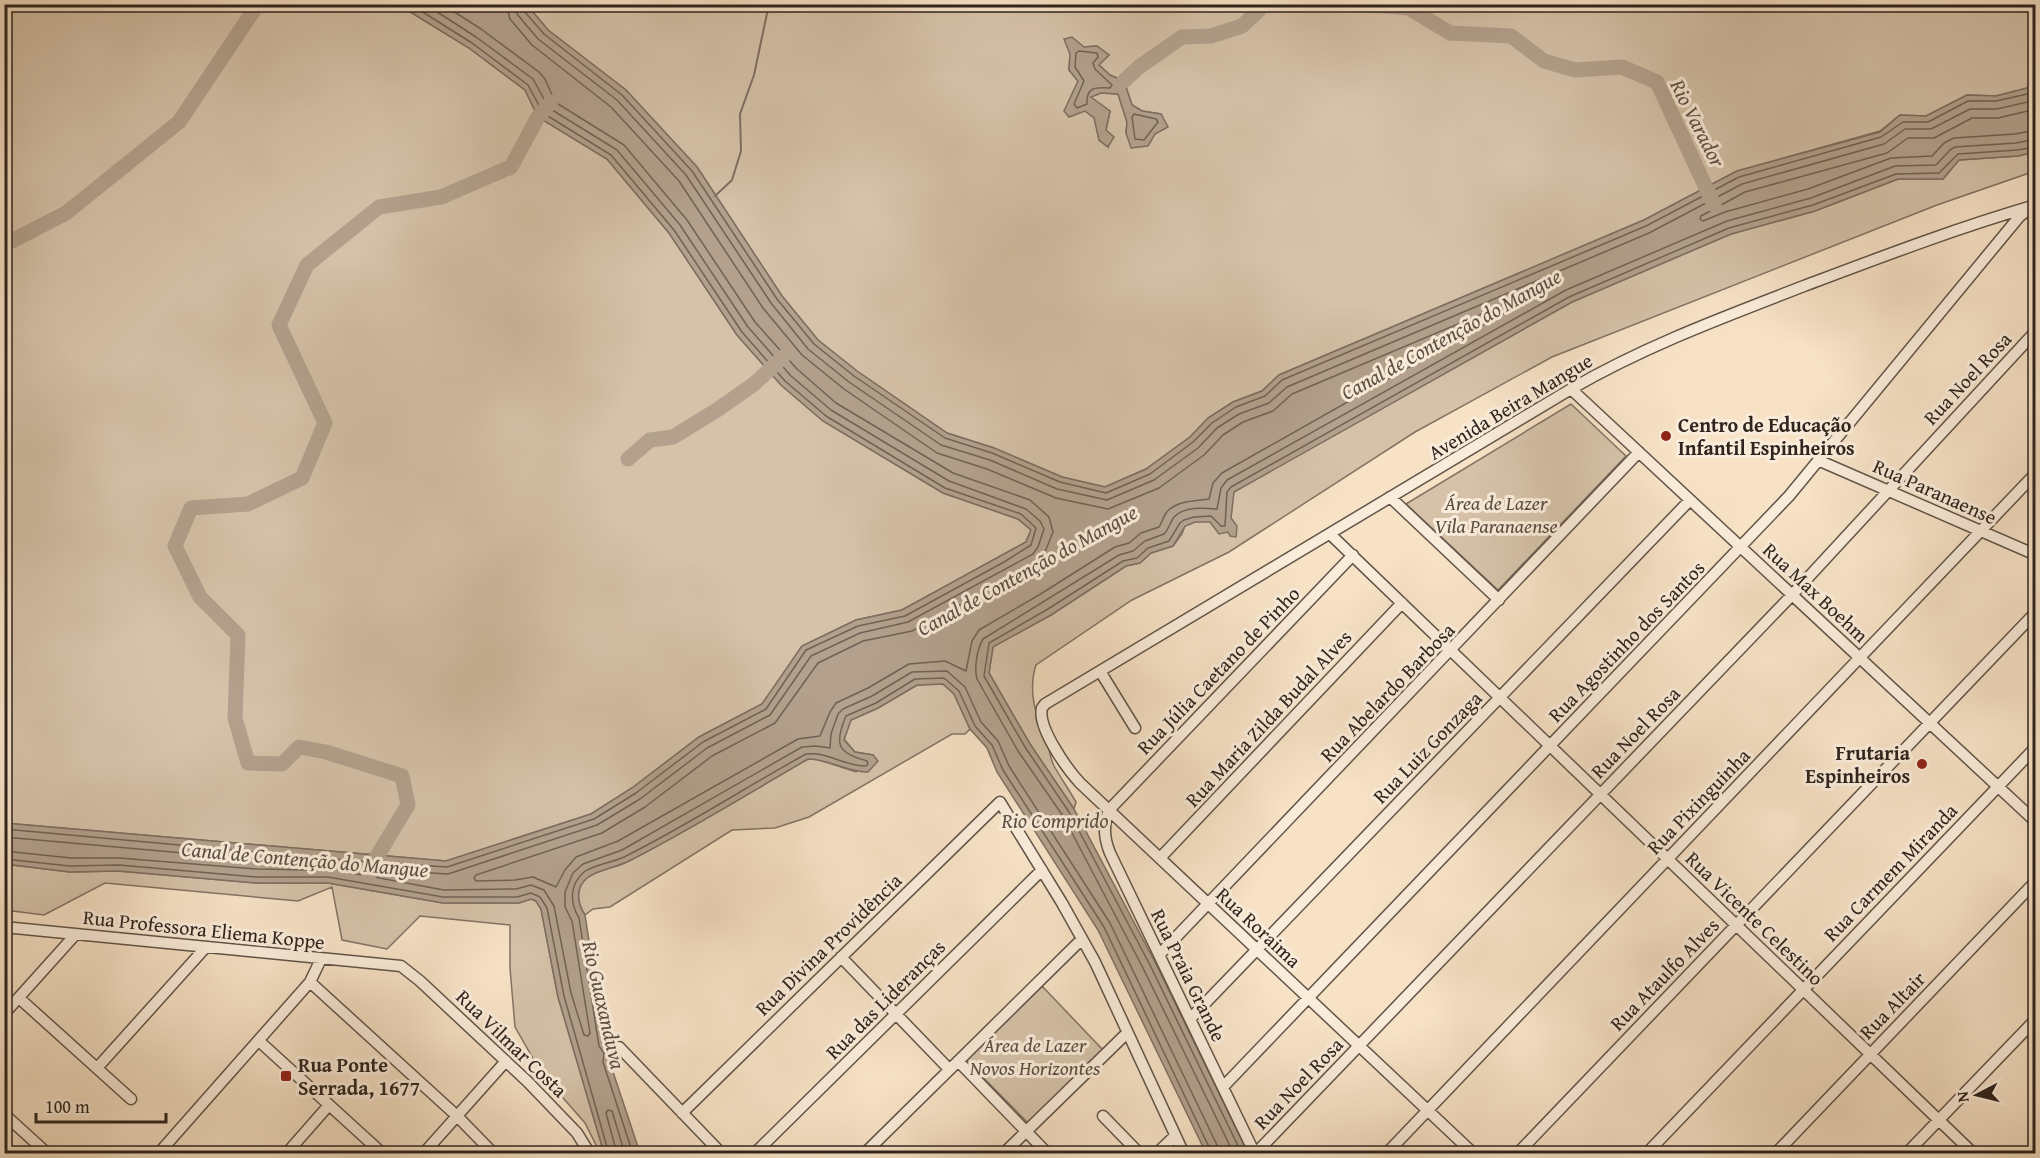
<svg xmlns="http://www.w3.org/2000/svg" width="2040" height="1158" font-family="'Gentium Book Plus',serif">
<rect width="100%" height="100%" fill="#f7e2c6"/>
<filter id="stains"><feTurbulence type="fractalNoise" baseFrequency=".00333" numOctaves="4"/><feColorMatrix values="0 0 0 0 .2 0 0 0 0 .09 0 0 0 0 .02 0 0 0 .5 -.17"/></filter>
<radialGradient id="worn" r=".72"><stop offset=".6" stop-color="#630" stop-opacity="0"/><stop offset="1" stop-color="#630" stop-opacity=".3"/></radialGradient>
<path fill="#d5c2a9" stroke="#827364" stroke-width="1.5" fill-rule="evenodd" d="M4 5H399L469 48 525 90 538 117 607 159 669 233 737 335 781 385 823 421 943 493 1018 519 1031 530 1026 542 902 610 856 620 802 646 762 704 699 737 632 788 591 814 446 861 5 823Z
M527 5H2035V86L1996 96 1967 95 1926 116 1900 115 1880 131 1737 171 1644 220 1279 375 1262 391 1233 402 1208 418 1190 437 1146 469 1105 487 1062 477 994 448 947 433 857 371 818 340 782 296 697 167 626 90 548 30ZM1097 46 1109 55 1098 64 1110 75 1124 81 1132 105 1142 111 1161 114 1167 127 1155 133H1126L1127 122 1118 94 1101 93 1090 97 1110 111 1106 130 1108 147 1099 140 1095 118 1085 111 1078 81 1069 70 1070 54 1084 47Z
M2035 152V171L1937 205 1552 357 1415 432 1229 552 1132 600 1036 665C1027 692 1037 719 1047 743 1050 750 1050 759 1054 766 1061 778 1069 790 1076 802L1074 809 1030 744 989 673 993 647 1000 642 1051 615 1126 566 1140 563 1151 553 1173 546 1182 534 1185 526 1195 522 1231 518 1233 492 1572 302 1731 234 1815 211 1898 179H1943L1959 160 2018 156Z
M1571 404 1626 456 1498 590 1406 504Z
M943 684 954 694 970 729 965 734H952L809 817 775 828 732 830 610 907 593 909 585 915C577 903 575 888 587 878 596 870 618 867 629 861 690 830 749 793 808 759H816L856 772 873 755 855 752 844 739 851 720 878 708 917 685Z
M4 864 70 872 118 871 256 883H328L443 903H519L531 899 536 901 541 909 558 997 604 1153H600L585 1123 542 1074 515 1027 510 968V925L420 916 387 949 342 940 332 887 298 901 105 883 44 915 5 910Z
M1042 986 1103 1050 1028 1123 966 1060Z"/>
<path fill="#b3a18d" stroke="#7e6f61" stroke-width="1.5" d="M399 5H527L548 30 626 90 697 167 782 296 818 340 857 371 947 433 994 448 1062 477 1105 487 1146 469 1190 437 1208 418 1233 402 1262 391 1279 375 1644 220 1737 171 1880 132 1900 115 1926 116 1967 95 1996 96 2035 86V152L2018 156 1959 160 1943 179H1898L1815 211 1731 234 1572 302 1234 492 1231 518 1237 526 1236 537 1230 536 1228 532 1219 534 1210 522H1195L1185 526 1173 546 1151 553 1140 563 1126 566 1051 615 993 647 989 673 1030 744 1074 809 1155 962 1248 1153H1206L1098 930 997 772 987 748 970 729 954 694 943 684 917 685 878 708 851 720 844 740 855 752 873 755 878 761 868 772C847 772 829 759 808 759 749 793 690 830 629 861 618 867 596 870 587 878 575 888 577 903 585 915L605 1045 611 1051 609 1060 640 1153H604L558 997 541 909 536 901 531 899 519 903H443L328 883H256L118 871 70 872 5 864 4 823 446 861 591 814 632 788 699 737 762 704 802 646 856 620 902 610 1026 542 1031 530 1018 519 943 493 823 421 781 385 737 335 669 233 607 159 538 117 525 90 469 48Z
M1072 37 1084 47 1097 46 1109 55 1099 65 1110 75 1124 81 1132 105 1142 111 1161 114 1168 127 1155 134 1148 146 1131 148 1126 133 1127 122 1118 94 1101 93 1091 97 1110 111 1106 130 1114 137 1108 147 1099 140 1094 118 1085 111 1069 117 1064 111 1078 81 1069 70 1070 54 1064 39Z"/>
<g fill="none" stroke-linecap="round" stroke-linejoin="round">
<path stroke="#716256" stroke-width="1.5" d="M425 4 476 37 533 79 549 108 617 150 680 225 748 327 791 376 831 410 949 481 1026 509 1040 521 1044 529 1038 547 1033 554 908 622 860 633 811 656 770 715 707 748 640 799 597 825 448 874 354 868 351 870 352 873 444 890 516 889 531 885 544 890 554 906 571 993 584 1035 588 1036 590 1033 572 921 565 907V892L573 873 583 864 622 850 802 747 816 746 830 748 831 734 838 714 843 709 872 696 912 672 947 671 965 687 981 722 998 741 1009 766 1110 923 1217 1145 1218 1154
M442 4 481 29 539 72 545 79 555 102 624 145 687 220 755 322 797 369 836 403 953 473 1030 500 1049 517 1053 532 1043 557 1012 577 912 631 863 641 818 663 775 723 712 756 645 807 602 833 476 875 474 878 476 881 515 880 533 877 556 887 565 870 576 857 618 841 798 739 820 736 830 712 836 703 868 688 909 664 945 661 966 671 972 641 979 630 1039 595 1115 547 1129 543 1141 533 1159 527C1162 522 1163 518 1166 513 1176 500 1195 501 1209 499L1213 483 1222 473 1533 297 1532 294H1529L1292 394 1273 411 1243 422 1223 435 1204 455 1159 488 1108 509 1056 498 987 469 937 453 844 389 802 355 763 308 679 181 611 107 532 45 510 19 506 4
M515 4 517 14 538 39 617 100 686 175 771 303 808 349 849 382 941 445 990 460 1057 489 1107 500 1154 480 1198 448 1217 428 1239 414 1269 403 1287 387 1649 233 1742 184 1884 144 1905 129H1931L1970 109H1997L2036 100
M523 4 524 11 544 34 622 95 692 171 777 299 814 344 854 376 945 438 992 453 1060 482 1106 493 1150 474 1193 442 1212 423 1236 407 1265 396 1282 380 1646 226 1739 177 1881 137 1903 122H1928L1968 101H1996L2036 92
M1079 51 1097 53 1098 57 1093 63 1095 69 1112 85 1110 88C1095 87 1086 87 1087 104L1077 108 1074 104 1084 81 1075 67 1076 53Z
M2036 109 1998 118H1972L1934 138H1908L1887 153 1745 192 1701 216 1700 219 1703 221 1725 212 1808 189 1891 158 1932 156 1944 143 1954 138 2015 134 2036 130
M1134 114 1156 119 1158 122 1144 140 1135 139 1132 117Z
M4 829 356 861 447 867 594 819 636 793 703 742 766 709 806 650 858 626 905 616 1004 562 1031 545 1036 528 1021 514 945 488 826 416 785 381 742 332 674 230 611 155 543 113 528 85 472 43 410 4
M4 837 307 864 310 867 307 870 257 869 119 858H71L4 851
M4 859 70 866 119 865 256 877H328L443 897H517L531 893 540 897 547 908 564 996 609 1154
M617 1154 606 1113 608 1110 612 1111 625 1154
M633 1154 603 1062 604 1053 599 1046 579 918C570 903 569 885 584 872 593 865 615 862 626 856 688 825 746 787 806 754 827 751 846 767 866 766L868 764 867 761C837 753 834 744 846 716L876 703 915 679 944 678 959 691 975 726 992 745 1003 770 1104 927 1210 1149 1211 1154
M1234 1154 1143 968 1063 816 1018 751 977 679C974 668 977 649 983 639L1119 555 1133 551 1145 541 1164 534C1169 529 1170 522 1174 517 1184 506 1205 508 1217 509L1221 488 1227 480 1566 290 1727 221 1811 198 1895 166 1936 165 1950 150 1955 147 2016 143 2036 139
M1242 1154 1150 965 1069 812 1025 747 984 676 989 643 1048 609 1123 561 1137 558 1148 548 1169 541 1180 523 1184 520 1194 517 1211 516 1221 526H1225L1227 492 1231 487 1569 297 1729 228 1813 205 1896 174 1939 173 1958 154 2017 150 2036 147"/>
<path stroke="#7e6f61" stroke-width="2" d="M715 196 732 180 741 151 740 114 754 75 769 4"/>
<path stroke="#b3a18d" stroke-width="15" d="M1359 4 1409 8 1450 33 1511 36 1544 61 1575 70 1622 67 1657 82 1714 205
M1124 81 1139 67 1182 37 1211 36 1242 26 1260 9V4
M4 245 66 213 179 122 258 4
M628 459 650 440 673 437 717 410 754 384 783 357
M369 875 376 858 408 805 402 776 326 752 299 747 282 764 248 763 235 718 238 635 200 597 175 546 191 508 248 504 302 478 325 423 279 325 307 265 379 207 441 197 511 167 538 117 551 102"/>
<defs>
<path id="minor" d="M1571 389 2036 822
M1820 461 2036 555
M1390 497 1499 600
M1330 534 1974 1154
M1353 555 1109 810C1103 826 1104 838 1110 853L1255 1154 1792 595 2036 331
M1100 671 1135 728
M1160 858 1402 603
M4 927 401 966 420 981 528 1082 577 1133 590 1154
M1159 955 1639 452
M841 957 949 1069
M310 982 457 1116 494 1154
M19 998 131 1099
M4 1014 75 935
M1190 1019 1690 500
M259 1041 383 1154
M619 1047 722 1154
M958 1061 1048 1154
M97 1068 206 947
M1223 1087 1789 496 2019 217 2030 208
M682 1113 1000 802 1062 903 1095 962 1184 1154
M4 1114 48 1154
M1103 1116 1140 1154
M158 1154 310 982 321 959
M286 1154 329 1105
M423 1154 506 1061
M754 1154 1042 870
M864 1154 1082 939
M1003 1154 1127 1033
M1156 1154 1175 1136
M1386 1154 2036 473
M1474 1154 1080 783C1067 769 1037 727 1042 708L1045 704 1571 389C1645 346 1724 317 1804 286 1881 257 1957 228 2036 205
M1517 1154 2036 612
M1646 1154 2036 747
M1775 1154 2036 881
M1906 1154 2036 1019
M2034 1154 2036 1152"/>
</defs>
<use href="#minor" stroke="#615448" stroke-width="13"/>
<use href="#minor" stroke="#faecda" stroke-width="10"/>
</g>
<g fill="#8f2418" stroke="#faecda" stroke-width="2">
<circle cx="1666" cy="436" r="6"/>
<circle cx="1922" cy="764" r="6"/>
<rect x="280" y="1070" width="12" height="12" rx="3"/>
</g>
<g text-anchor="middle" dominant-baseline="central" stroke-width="6" stroke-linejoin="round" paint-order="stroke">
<g font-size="20" fill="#2f241e" stroke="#faecda">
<text transform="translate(1967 378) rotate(-47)">Rua Noel Rosa</text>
<text transform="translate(1510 406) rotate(-31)">Avenida Beira Mangue</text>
<text transform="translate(1935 491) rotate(24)">Rua Paranaense</text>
<text transform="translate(1816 592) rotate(43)">Rua Max Boehm</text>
<text transform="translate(1626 641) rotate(-46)">Rua Agostinho dos Santos</text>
<text transform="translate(1218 670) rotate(-46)">Rua Júlia Caetano de Pinho</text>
<text transform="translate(1387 692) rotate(-46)">Rua Abelardo Barbosa</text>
<text transform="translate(1268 718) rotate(-47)">Rua Maria Zilda Budal Alves</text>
<text transform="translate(1635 732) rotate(-46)">Rua Noel Rosa</text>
<text transform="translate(1427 747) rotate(-46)">Rua Luiz Gonzaga</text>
<text transform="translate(1698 801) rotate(-46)">Rua Pixinguinha</text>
<text transform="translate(1890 872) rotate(-46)">Rua Carmem Miranda</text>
<text transform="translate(1755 918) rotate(44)">Rua Vicente Celestino</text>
<text transform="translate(1259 927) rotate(43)">Rua Roraima</text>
<text transform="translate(204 929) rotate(6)">Rua Professora Eliema Koppe</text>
<text transform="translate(828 944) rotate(-44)">Rua Divina Providência</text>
<text transform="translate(1664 974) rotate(-46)">Rua Ataulfo Alves</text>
<text transform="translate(1189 975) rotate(64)">Rua Praia Grande</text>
<text transform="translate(885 999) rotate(-45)">Rua das Lideranças</text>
<text transform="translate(1892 1005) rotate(-46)">Rua Altair</text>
<text transform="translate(512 1043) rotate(44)">Rua Vilmar Costa</text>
<text transform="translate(1298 1083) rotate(-46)">Rua Noel Rosa</text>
</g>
<g font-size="20" font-weight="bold" fill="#2f241e" stroke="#faecda" text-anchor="start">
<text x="1678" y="424">Centro de Educação<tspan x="1678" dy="23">Infantil Espinheiros</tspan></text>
<text x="1910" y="752" text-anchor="end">Frutaria<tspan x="1910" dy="23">Espinheiros</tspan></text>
<text x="298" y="1064">Rua Ponte<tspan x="298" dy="23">Serrada, 1677</tspan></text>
</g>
<g font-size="20" font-style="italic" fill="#584c41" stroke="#faecda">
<text x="1496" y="502">Área de Lazer<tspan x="1496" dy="23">Vila Paranaense</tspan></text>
<text x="1035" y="1044">Área de Lazer<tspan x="1035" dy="23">Novos Horizontes</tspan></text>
</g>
<g font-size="21" font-style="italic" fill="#5d5045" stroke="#faecda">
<text transform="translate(1698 123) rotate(63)">Rio Varador</text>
<text transform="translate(1451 334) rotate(-29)">Canal de Contenção do Mangue</text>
<text transform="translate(1027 570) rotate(-29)">Canal de Contenção do Mangue</text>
<text x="1055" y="820">Rio Comprido</text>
<text transform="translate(305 859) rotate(5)">Canal de Contenção do Mangue</text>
<text transform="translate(604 1005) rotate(77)">Rio Guaxanduva</text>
</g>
</g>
<rect width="2040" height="1158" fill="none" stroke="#f7e2c6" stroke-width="24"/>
<rect x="6" y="6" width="2028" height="1146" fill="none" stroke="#2f241e" stroke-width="3"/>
<rect x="12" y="12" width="2016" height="1134" fill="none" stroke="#2f241e" stroke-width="1.5"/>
<g transform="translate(1977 1095) rotate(263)" stroke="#faecda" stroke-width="4.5" paint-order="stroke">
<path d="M0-4.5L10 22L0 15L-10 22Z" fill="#2f241e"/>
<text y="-9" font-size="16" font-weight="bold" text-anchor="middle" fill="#2f241e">N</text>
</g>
<path d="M36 1113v9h130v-9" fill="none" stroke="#2f241e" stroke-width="3"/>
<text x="45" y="1113" font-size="18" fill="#2f241e" stroke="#faecda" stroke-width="4.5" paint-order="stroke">100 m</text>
<rect width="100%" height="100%" filter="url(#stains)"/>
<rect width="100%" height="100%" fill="url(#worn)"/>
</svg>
